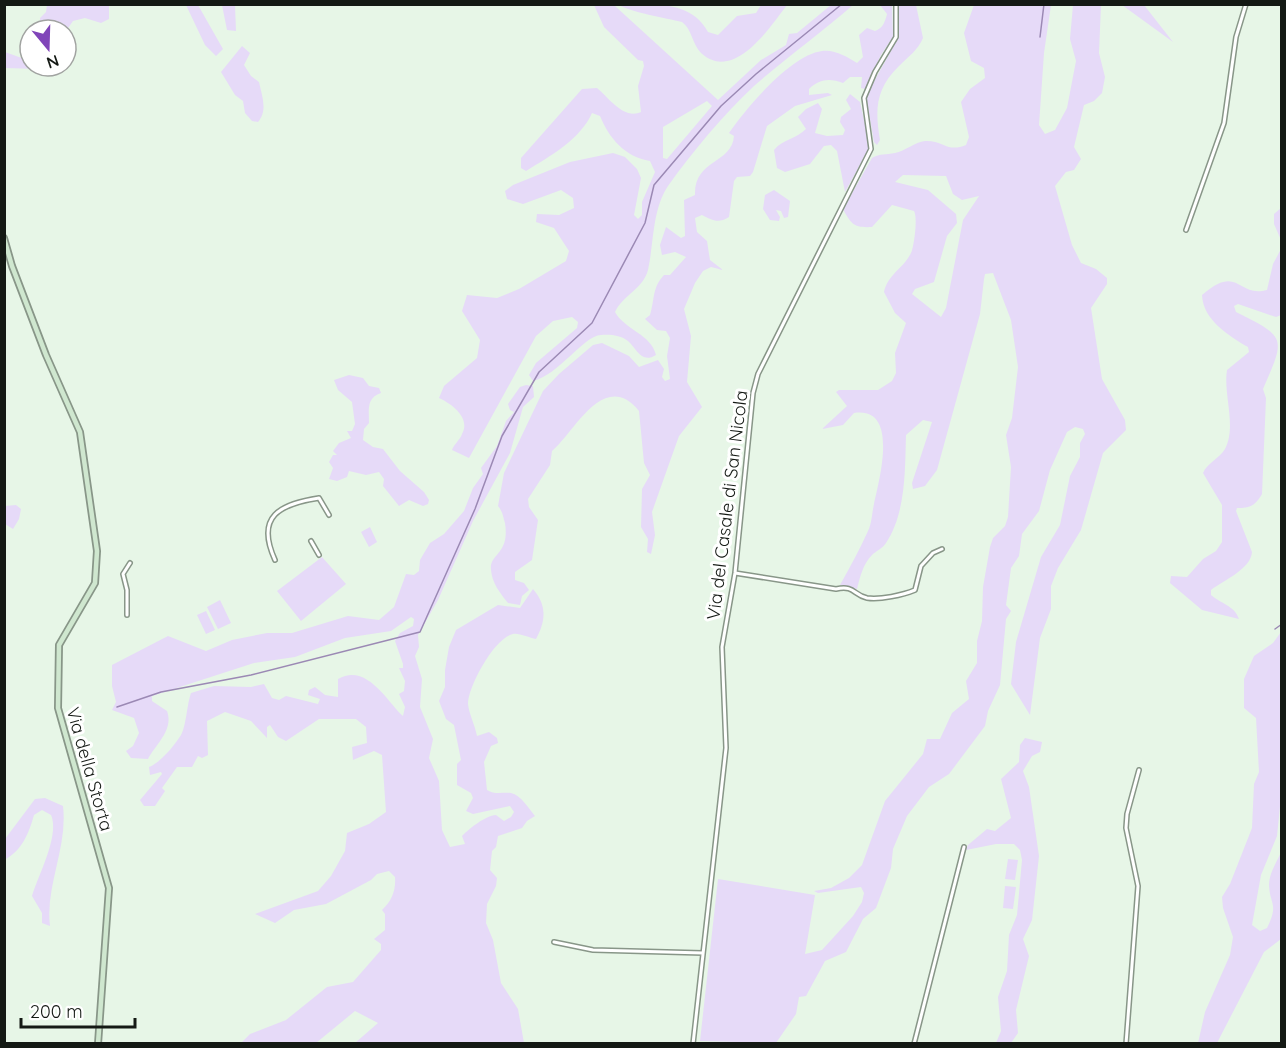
<svg xmlns="http://www.w3.org/2000/svg" width="1286" height="1048" font-family="Quicksand,sans-serif">
<rect width="100%" height="100%" fill="#e7f6e7"/>
<path fill="#e6daf8" fill-rule="evenodd" d="M47 5H109V19L101 23 85 18 73 21 66 31 41 30 40 18 46 12Z
M186 5H198L223 49 216 56 205 45Z
M222 5H235L236 31 227 30Z
M594 5 615 6 718 100 761 60 786 45 789 34 797 33 831 5H853C821 33 786 58 754 86 723 115 693 151 668 186 652 210 654 243 648 270 643 289 623 295 615 312 625 330 651 334 656 355 641 364 637 349 628 341 621 335 609 334 601 335 583 336 559 375 533 381L529 375 536 363 577 328 578 322 572 317 553 321 536 336 469 458 452 450C454 444 460 440 462 434 471 418 452 404 439 398L444 386 477 358 480 340 462 311 467 295 497 298 519 289 566 261 569 251 554 228 536 222 537 214 559 215 574 208 573 198 561 190 523 204 507 199 505 191 513 185 570 162 613 153 625 157 637 169 641 178 634 215 638 219 642 215V202L655 172 650 161C625 157 609 138 600 116L592 113C580 140 550 156 526 171L521 168V158L582 89 597 88C609 98 624 120 641 112L638 86 644 66 643 61 638 60 604 27ZM707 101 712 106 667 159 663 158V127Z
M619 5C652 4 691 0 708 32L718 35 737 16 756 13 761 5H787C770 27 734 83 701 53 692 44 692 29 682 22 666 18 630 12 619 5Z
M880 5H892L893 37 881 55 865 89 861 88 862 77H850L843 83C830 78 819 79 809 89V95L828 93 832 95 795 106 767 126 753 172 750 176 737 177 734 181 729 217C718 224 712 220 702 215L695 218 697 232 707 241 710 260 723 270 711 267 703 271 695 283 684 309 691 336 687 382 702 407 679 436 669 464 652 512 655 535 651 554 647 552 648 539 641 527 642 489 650 475 644 463 639 411C604 368 574 433 552 451L550 465 528 499 529 507 538 520 532 560 515 572V580L524 583 529 590 522 596 520 605 508 603C500 593 492 583 491 570 489 553 510 555 505 523 503 517 503 512 498 506L504 473 543 391 559 374 593 345 602 343 629 356 639 367 658 360 664 369 662 377 665 381 670 379 667 356 670 338 666 331 657 330 645 319 650 315C655 298 652 288 664 275H670L686 257 675 252 662 255 660 245 666 227 681 238 685 236 684 200 695 195C694 159 732 164 734 136L729 133C746 108 791 55 822 51 834 49 848 57 857 63L863 57 859 35 867 28 875 31C883 28 885 22 887 14Z
M897 5H916L923 38C918 50 908 57 899 66 875 89 875 111 880 140L877 145 874 142 866 96 898 38Z
M974 5H1051L1044 53 1039 125 1045 134 1055 130 1067 108 1076 61 1070 39 1073 5H1101L1099 53 1105 77 1102 93 1094 101 1084 105 1074 147 1081 159 1074 170 1066 172 1055 186 1072 245 1081 263 1096 269 1107 278V284L1091 308 1102 379 1125 420 1126 430 1103 453 1081 530 1058 568 1051 586V609L1040 638 1030 715 1011 684 1016 642 1041 557 1060 525 1070 476 1080 457V443L1085 434 1083 429 1075 427 1067 432 1050 470 1039 511 1022 534 1019 556 1011 568 1006 605 1011 611 1006 619 1000 685 988 711 985 726 949 774 929 787 907 816 893 849 891 868 876 908 863 919 846 952 825 961 806 996 799 997 796 1014 776 1043 700 1041 718 879 815 895 805 954 822 950 853 916 862 902 864 893 861 887 818 893 814 891 831 888 849 878 862 865 885 801 923 754 927 739H940L952 713 969 699 966 681 977 663V641L982 621 983 587 990 547 993 538 1005 526 1008 517 1011 467 1006 435 1012 418 1018 367 1011 320 993 273 985 274 984 279 980 314 937 470 925 486 913 489 912 483 932 422 923 420 906 435C905 470 906 513 886 543 883 548 876 551 872 555 863 564 860 577 857 589L840 585C850 567 860 549 868 531 872 523 872 512 874 504 879 480 900 406 854 413L843 425 822 429 847 406 836 392 839 390H878L892 381 896 373 895 353 906 323 895 313 884 292C888 274 903 269 911 253 914 247 918 217 914 211L892 205 872 227C854 228 851 224 843 209L872 158C880 153 886 155 895 153 905 151 915 142 925 141 943 140 947 153 966 145L969 137 961 102 970 89 985 78 984 68 971 61 964 33ZM903 175 946 176 953 194 962 200 979 196 963 220 946 308 941 317 912 294 915 289 934 282 947 236 957 223 956 214 928 190 895 182Z
M1122 5H1144L1173 42Z
M242 46 250 53 244 65 251 76 259 82C262 96 268 111 258 122L252 121 245 113 243 101 235 95 221 72Z
M5 52 30 61V66H39L38 69 5 68Z
M850 94 860 102 870 147 845 192 837 151 831 145 824 146 810 164 785 172 777 168 774 150C783 139 796 139 806 129L798 117 806 109 818 103 822 109 815 133 827 136 843 135 845 130 840 122 841 117 851 109 846 100Z
M774 190 790 201 788 217 784 218 781 211 776 210 780 217 779 221 770 220 763 209 765 195Z
M1281 208V240L1274 224V214Z
M1281 249V315L1276 317 1238 304 1234 306 1236 312C1286 337 1286 337 1263 389L1266 398 1262 494C1255 506 1250 508 1237 508L1236 511 1252 552C1251 569 1224 580 1211 590V595C1221 604 1234 605 1239 619L1202 610 1170 583 1171 576 1187 577 1203 559 1216 551 1222 542V505L1203 473C1207 463 1219 459 1225 449 1237 426 1223 394 1227 370L1249 352 1248 347C1229 336 1203 320 1202 295 1239 263 1237 298 1267 290L1273 264Z
M349 375 363 378 369 386 379 388 381 393C366 398 369 410 369 423L364 429 363 440 373 447 383 449 400 471 424 492 429 500 428 504 423 506 409 500 399 506 383 486 384 479 379 472 366 475 349 471 347 477 337 481 329 479 333 468 329 462 333 455H337L333 451 339 443 351 438 347 431H352L355 424 352 402 338 390 334 380Z
M526 385 533 386 534 397 523 407 510 453 473 521 438 600 418 635 419 647 415 656 422 679 420 707 433 739 429 758 439 781 442 830 450 847 465 844 462 836C470 828 485 816 496 815L504 821 511 817 514 812 510 806 473 814 466 811 473 798 471 793 457 785V764L461 760 454 725 446 719 439 701 445 687V670L449 647 456 630 498 605 520 608 533 589C547 605 546 621 536 639 529 638 520 633 513 634 495 637 468 686 468 704 469 714 475 725 477 736L489 732 497 738 498 743 491 746 484 762 487 790C495 795 502 792 511 793 521 795 529 809 535 816L527 821 522 828 498 836 496 847 492 851 490 870 497 878 496 886 487 904 486 923 493 940 501 983 518 1009 524 1043H355L378 1023 355 1011 316 1043H241L250 1034 286 1020 327 987 353 982 381 950V944L374 939 385 930V914L382 910C392 901 396 890 395 877L389 871 377 874 371 880 326 904 294 910 275 923 255 914 318 891 331 876 345 851 347 833 369 824 386 812 382 755 374 751 353 760 352 747 367 743 366 727 356 719H319L286 741 278 737 270 725 267 727V738L251 721 225 712 207 721 208 755 202 758 198 756 192 767H177L162 788 165 791 155 806H144L140 800 162 774 161 772 150 775 149 767C160 763 175 745 181 735 186 727 187 704 191 693L214 686 251 687 264 684 272 698 279 700 286 696 318 704 320 699 308 695 309 690 315 687 325 695 338 697V679C367 662 388 703 403 716L405 707 399 694 404 691 405 681 399 668H403V664L395 641 400 633 413 626 414 619 411 617 391 631 345 638 295 657 254 663 152 696V701L167 711C174 730 156 744 148 759L131 758 126 751 133 746 139 733 134 718 112 710 116 702 112 686V665L168 636 206 651 232 640 267 633H292L348 616 379 620 394 607 406 574 414 575 419 571 420 560 430 543 444 534 464 511 473 488 483 474 481 468 497 446 506 421 514 412 510 410 508 404 520 387Z
M16 505 21 509 19 519 13 529 5 524V506Z
M370 527 377 542 369 547 361 532Z
M322 557 346 584 301 621 277 591Z
M220 600 231 623 218 629 207 607Z
M206 611 215 630 206 634 197 615Z
M1281 632V797L1277 836 1261 875 1252 925 1260 931 1267 928C1279 903 1270 906 1269 885 1269 873 1277 862 1281 852V939L1264 952 1217 1043H1198L1205 1012 1230 955 1233 937 1223 908 1222 897 1230 884 1252 828 1254 784 1259 772 1256 718 1244 708V679L1254 656 1273 643Z
M1025 738 1042 742 1040 752 1032 756 1023 771 1029 787 1039 856 1032 920 1023 939 1029 956 1016 1010 1018 1033 1011 1043H996L1001 1031 998 997 1007 971 1009 935 1017 915 1022 860 1020 850 1014 844H996L966 850 968 845 987 829 995 831 1011 818 1001 779 1019 762 1020 745Z
M45 798 63 806C68 847 45 886 50 926L42 923V913L32 896C38 876 60 835 51 815L42 810 34 815C29 833 22 851 4 860L5 839 35 799Z
M1008 859 1018 860 1015 880 1005 879Z
M1005 886 1016 887 1013 909 1003 908Z"/>
<g fill="none" stroke-linecap="round" stroke-linejoin="round">
<path stroke="#9b89b4" stroke-width="1.5" d="M1040 37 1044 4
M1275 629 1282 624
M117 707 161 692 251 675 420 632 475 509 502 436 539 372 592 323 645 223 654 185 721 106 756 74 842 4"/>
<defs>
<path id="minor" d="M1186 230 1224 123 1236 37 1246 4
M311 541 319 555
M275 560C255 516 280 504 319 498L329 515
M735 573 836 589C855 585 853 595 867 598 880 600 903 595 915 590L921 566 933 553 942 549
M127 615V590L123 574 130 563
M554 942 593 950 703 953
M693 1044 726 748 722 647 735 573 753 393 758 374 871 149 864 98 875 72 896 37V4
M914 1044 964 847
M1126 1044 1138 886 1126 828 1127 814 1139 770"/>
<path id="secondary" d="M4 238 12 266 46 355 80 432 97 551 95 583 59 645 58 708 109 888 98 1044"/>
</defs>
<use href="#minor" stroke="#889688" stroke-width="6"/>
<use href="#secondary" stroke="#889688" stroke-width="8"/>
<use href="#minor" stroke="#fff" stroke-width="3"/>
<use href="#secondary" stroke="#cfe7cf" stroke-width="4.5"/>
</g>
<g text-anchor="middle" dominant-baseline="central" stroke-width="6" stroke-linejoin="round" paint-order="stroke">
<g font-size="18" fill="#141914" stroke="#fff">
<text transform="translate(727 505) rotate(-83)">Via del Casale di San Nicola</text>
<text transform="translate(90 769) rotate(74)">Via della Storta</text>
</g>
</g>
<rect width="1286" height="1048" fill="none" stroke="#141914" stroke-width="12"/>
<g transform="translate(48 48) rotate(161)"><circle r="28" fill="#ffffff" stroke="#a1a3a1" stroke-width="1.5"/>
<path d="M0-4.5L10 22L0 15L-10 22Z" fill="#8044b9"/>
<text y="-9" font-size="16" font-weight="bold" text-anchor="middle" fill="#141914">N</text>
</g>
<path d="M21 1018v9h114v-9" fill="none" stroke="#141914" stroke-width="3"/>
<text x="30" y="1018" font-size="18" fill="#141914" stroke="#ffffff" stroke-width="4.5" paint-order="stroke">200 m</text>
</svg>
